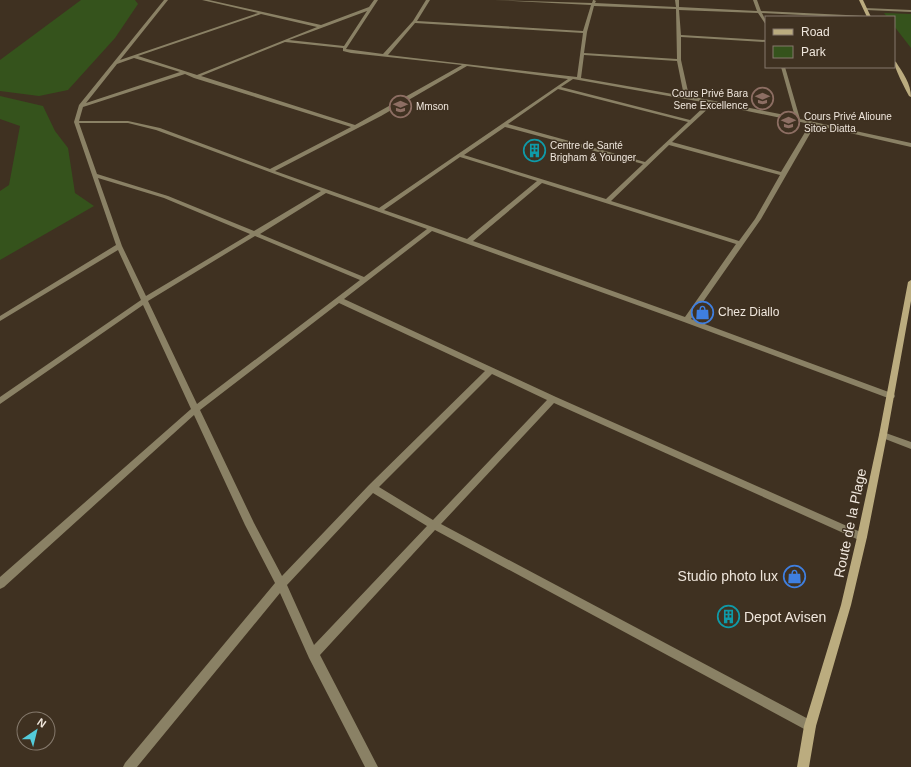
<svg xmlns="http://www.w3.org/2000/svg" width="911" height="767" font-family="Helvetica,sans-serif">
<rect width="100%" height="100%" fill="#3f3121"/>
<path fill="#35531c" d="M81 0H135L138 4 115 38 68 90 39 96 0 91V60Z
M884 13 911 14V48L894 26V17H887Z
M0 96 43 106 55 131 68 148 75 193 94 206 0 260V191L9 185 20 126 0 119Z"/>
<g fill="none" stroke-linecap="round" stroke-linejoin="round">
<path fill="#8a8165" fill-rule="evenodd" d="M164 0H168L120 60 258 13 202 0H209L321 25 369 7 374 0H378L346 49 383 54 413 21 426 0H430L417 21 583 31 591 5 494 0 592 3 593 0H594L596 1 595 3 676 7 675 0H679V7L757 11 753 0H757L761 11 867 16 842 17 762 13 766 21V25L758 13 679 10 681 35 766 40V42L681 37V60L689 96 795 117 781 67H785L800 119 911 143V147L815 125 761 219 691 319 894 394 895 396 894 398H888L684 322 432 231 344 299 556 397 865 534 867 537 865 540 862 541 859 540 554 403 441 524 814 722 816 726 814 730 810 732 806 730 435 530 320 655 378 767H365L309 658 280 593 137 767H123L125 763 275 583 245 525 194 415 4 587 0 589V577L191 409 143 305 0 404V397L141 300 118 250 0 321V316L116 245 74 122 79 105ZM594 6 676 9 677 59 584 53 587 32ZM367 11 344 46 289 40ZM261 14 317 27 197 75 138 56ZM415 23 583 33 577 77 388 55ZM285 42 343 48V51L351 53 462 65 355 125 201 76ZM584 55 677 61 684 96 581 78ZM134 58 180 72 86 103 117 64ZM467 66 568 79 379 208 275 171 381 116ZM185 74 194 78 351 127 270 169 160 128 128 121H79L83 107ZM573 79 708 103 690 120 561 87ZM558 89 688 122 645 162 508 124ZM713 104 810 124 781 172 672 142ZM79 123H128L156 130 321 191 254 231 168 196 97 174ZM505 127 643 164 606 199 464 155ZM669 145 780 175 755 219 739 241 611 201ZM460 157 537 181 467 239 384 210ZM98 178 164 198 250 234 146 296 122 246ZM542 183 736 244 685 317 473 241ZM326 193 427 229 364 277 260 234ZM255 236 360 280 197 404 148 301ZM339 303 485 371 369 485 282 576 254 523 200 410ZM492 374 547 400 433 520 379 487ZM373 493 427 526 314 645 287 585Z
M865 8 911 10V12L866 10Z
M883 432 911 442V449L880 437 879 435 880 433Z"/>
<path fill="#bbac7f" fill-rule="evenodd" d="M859 0H863L871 17H867Z
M894 61 896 62C903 73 911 84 911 97L909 96C905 88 894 68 894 61Z
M911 280V301L887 435 867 537 851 605 816 726 809 767H797L804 726 841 605 857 537 879 435 908 282Z"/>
</g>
<defs>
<symbol id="school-ring" viewBox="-11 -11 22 22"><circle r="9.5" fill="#3f3121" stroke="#8d6e63" stroke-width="1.5"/><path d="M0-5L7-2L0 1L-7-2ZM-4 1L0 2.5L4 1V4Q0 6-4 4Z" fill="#8d6e63"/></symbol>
<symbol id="building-ring" viewBox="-11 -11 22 22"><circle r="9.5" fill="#3f3121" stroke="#0f9aa8" stroke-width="1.5"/><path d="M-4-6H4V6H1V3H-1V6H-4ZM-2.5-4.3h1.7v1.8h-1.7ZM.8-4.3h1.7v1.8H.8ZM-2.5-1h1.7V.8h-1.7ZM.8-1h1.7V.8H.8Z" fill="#0f9aa8"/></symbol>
<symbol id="shop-ring" viewBox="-11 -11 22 22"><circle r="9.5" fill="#3f3121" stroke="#3f7fe0" stroke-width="1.5"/><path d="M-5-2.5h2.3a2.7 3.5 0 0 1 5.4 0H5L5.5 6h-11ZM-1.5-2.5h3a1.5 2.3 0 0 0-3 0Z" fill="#3f7fe0"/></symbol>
</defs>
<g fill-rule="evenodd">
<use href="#school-ring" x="750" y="86" width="25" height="25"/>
<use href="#school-ring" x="388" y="94" width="25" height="25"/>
<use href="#school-ring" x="776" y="110" width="25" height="25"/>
<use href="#building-ring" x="522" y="138" width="25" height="25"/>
<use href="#shop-ring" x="690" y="300" width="25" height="25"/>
<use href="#shop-ring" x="782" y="564" width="25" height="25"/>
<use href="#building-ring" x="716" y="604" width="25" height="25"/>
</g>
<g text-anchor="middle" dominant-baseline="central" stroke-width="3" stroke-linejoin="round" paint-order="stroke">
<g font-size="10" fill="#efe6dc" stroke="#3f3121" text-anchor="start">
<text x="748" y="93" text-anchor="end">Cours Privé Bara<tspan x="748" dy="12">Sene Excellence</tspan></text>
<text x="416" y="106">Mmson</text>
<text x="804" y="116">Cours Privé Alioune<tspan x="804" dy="12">Sitoe Diatta</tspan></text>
<text x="550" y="145">Centre de Santé<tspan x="550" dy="12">Brigham &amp; Younger</tspan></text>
</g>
<g font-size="12" fill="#efe6dc" stroke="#3f3121" text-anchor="start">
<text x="718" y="312">Chez Diallo</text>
</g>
<g font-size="14" fill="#efe6dc" stroke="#3f3121">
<text transform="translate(850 523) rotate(-78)">Route de la Plage</text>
</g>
<g font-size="14" fill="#efe6dc" stroke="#3f3121" text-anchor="end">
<text x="778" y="576">Studio photo lux</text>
<text x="744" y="617" text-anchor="start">Depot Avisen</text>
</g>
</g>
<rect x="765" y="16" width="130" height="52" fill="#3f3121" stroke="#85796c"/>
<rect x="773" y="29" width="20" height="6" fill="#bbac7f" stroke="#85796c"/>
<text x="801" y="36" font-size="12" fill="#efe6dc">Road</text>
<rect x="773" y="46" width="20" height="12" fill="#35531c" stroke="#85796c"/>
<text x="801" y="56" font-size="12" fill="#efe6dc">Park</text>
<g transform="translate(36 731) rotate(35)"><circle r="19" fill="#3f3121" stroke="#85796c"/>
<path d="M0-3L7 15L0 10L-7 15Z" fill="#53cbda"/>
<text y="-6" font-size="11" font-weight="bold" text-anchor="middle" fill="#efe6dc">N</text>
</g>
</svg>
